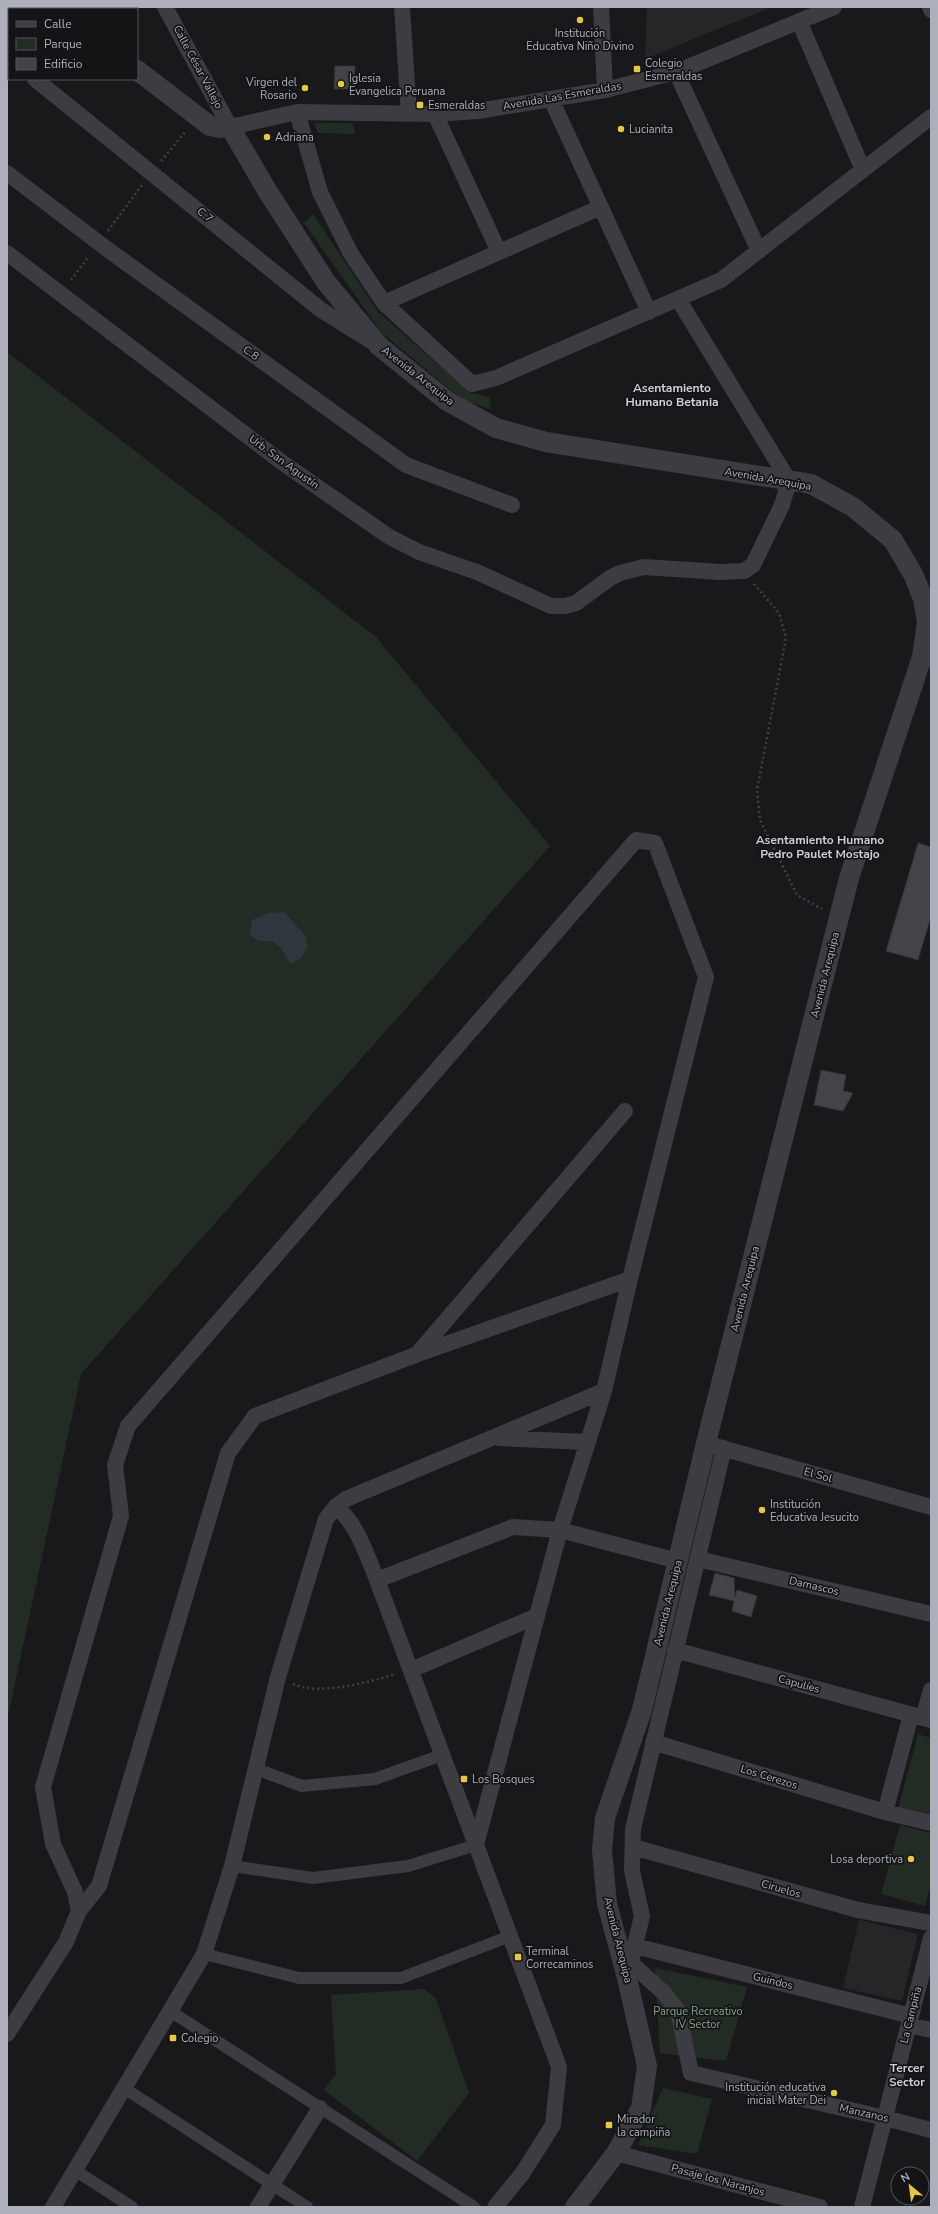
<svg xmlns="http://www.w3.org/2000/svg" width="938" height="2214" font-family="'Nunito Sans',sans-serif">
<rect width="100%" height="100%" fill="#19191b"/>
<path fill="#262528" d="M647 7H772L645 59Z
M859 1920 918 1934 902 2001 843 1988Z"/>
<path fill="#232b25" d="M314 123H353L355 134 318 133Z
M313 214 378 312 471 393 489 397 491 409 464 401 382 333 304 223Z
M7 352 376 637 550 846 81 1374 7 1721Z
M918 1734 931 1738V1818L898 1809Z
M900 1825 931 1833V1884L925 1906 881 1894Z
M655 1968 747 1987 726 2061 660 2053Z
M424 1989 436 1999 469 2093 417 2161 324 2090 336 2074 331 1995Z
M663 2088 712 2099 697 2154 638 2145Z"/>
<path fill="#30363e" d="M284 912 305 935 308 947 301 958 290 964 281 948 272 941C261 942 257 942 250 934L252 920 268 913Z"/>
<path fill="#444448" stroke="#343337" d="M335 66H355L354 89H334Z
M918 843 931 847V916L918 960 886 951Z
M821 1070 846 1075 843 1091 853 1093 843 1111 814 1105Z
M715 1573 734 1578 735 1597 737 1590 757 1596 751 1617 732 1611 734 1601 709 1595Z"/>
<g fill="none" stroke-linecap="round" stroke-linejoin="round">
<path stroke="#404147" stroke-width="2.5" stroke-dasharray="2 3" stroke-linecap="butt" d="M161 161 186 131
M108 231 142 185
M71 280 89 256
M754 584 779 613 786 638 757 790 760 820 797 895 822 909
M293 1684C318 1696 370 1682 396 1674"/>
<path stroke="#3c3c42" stroke-width="12" d="M256 1769 302 1786 375 1779 442 1755
M232 1866 313 1878 408 1866 476 1845
M204 1954 299 1978H401L510 1936
M170 2011 474 2207
M124 2088 307 2207
M76 2171 132 2207"/>
<path stroke="#3c3c42" stroke-width="16" d="M165 7 230 127 297 112 435 114 478 111 605 90 676 72 834 7
M402 7 409 114
M601 7 605 90
M930 7 931 10
M799 21 863 170
M7 57 9 59
M676 72 759 251
M35 79 321 310 371 341
M551 99 649 312
M297 112 320 192 351 254 384 303 472 384 496 378 721 280 931 117
M435 114 499 252
M7 173 107 249 406 465 512 505
M7 253 283 463 388 536 419 552 477 572 551 606H565L576 603 610 578 620 573 644 567 720 572 744 571 753 565 782 505 789 481 678 299
M384 303 601 207
M419 1352 625 1111
M499 1438 588 1442
M715 1446 931 1507
M336 1506C358 1526 366 1553 377 1580L559 2067 553 2125 522 2174 495 2207
M698 1559 931 1614
M377 1580 513 1527 560 1530 678 1561
M675 1650 931 1720
M411 1670 537 1616
M911 1715 885 1812 931 1823
M923 1718 931 1690
M653 1742 885 1812
M633 1847 858 1910 931 1923
M79 1911 99 1886 228 1453 255 1416 418 1354 630 1279
M635 1946 911 2016
M631 1963 664 1993 678 2011 691 2073 885 2118 931 2130
M627 1978 642 1916 632 1871 633 1829 724 1448
M909 2025 931 2030
M7 2034 66 1942 79 1911 75 1892 53 1844 43 1787 121 1516 115 1465 128 1426 636 840 655 843 706 977 630 1279 604 1391 560 1530 476 1845
M616 2153 820 2207
M53 2207 204 1954 232 1866 278 1677 326 1519 336 1506 346 1499 604 1391
M258 2207 320 2108
M862 2207 931 1938"/>
<path stroke="#3c3c42" stroke-width="20" d="M56 7 59 9
M137 70 210 126 220 128 230 127 268 192 326 282 379 346 447 401 496 428 546 442 811 484 853 507 893 540 914 576 923 599 927 622 922 657 849 878 706 1443 642 1710 605 1818 602 1850 607 1904 627 1978 647 2066 641 2108 616 2153 575 2207"/>
</g>
<g fill="#e5c747" stroke="#141416" stroke-width="1.5">
<circle cx="580" cy="20" r="4"/>
<rect x="633" y="65" width="8" height="8" rx="2"/>
<circle cx="341" cy="84" r="4"/>
<circle cx="305" cy="88" r="4"/>
<rect x="416" y="101" width="8" height="8" rx="2"/>
<circle cx="621" cy="129" r="4"/>
<circle cx="267" cy="137" r="4"/>
<circle cx="762" cy="1510" r="4"/>
<rect x="460" y="1775" width="8" height="8" rx="2"/>
<circle cx="911" cy="1859" r="4"/>
<rect x="514" y="1953" width="8" height="8" rx="2"/>
<rect x="169" y="2034" width="8" height="8" rx="2"/>
<circle cx="834" cy="2093" r="4"/>
<rect x="605" y="2121" width="8" height="8" rx="2"/>
</g>
<g text-anchor="middle" dominant-baseline="central" stroke-width="3.5" stroke-linejoin="round" paint-order="stroke">
<g font-size="11" fill="#adafba" stroke="#141416" text-anchor="start">
<text x="580" y="33" text-anchor="middle">Institución<tspan x="580" dy="13">Educativa Niño Divino</tspan></text>
<text x="645" y="63">Colegio<tspan x="645" dy="13">Esmeraldas</tspan></text>
<text x="349" y="78">Iglesia<tspan x="349" dy="13">Evangelica Peruana</tspan></text>
<text x="297" y="82" text-anchor="end">Virgen del<tspan x="297" dy="13">Rosario</tspan></text>
<text x="428" y="105">Esmeraldas</text>
<text x="629" y="129">Lucianita</text>
<text x="275" y="137">Adriana</text>
<text x="770" y="1504">Institución<tspan x="770" dy="13">Educativa Jesucito</tspan></text>
<text x="472" y="1779">Los Bosques</text>
<text x="903" y="1859" text-anchor="end">Losa deportiva</text>
<text x="526" y="1951">Terminal<tspan x="526" dy="13">Correcaminos</tspan></text>
<text x="181" y="2038">Colegio</text>
<text x="826" y="2087" text-anchor="end">Institución educativa<tspan x="826" dy="13">inicial Mater Dei</tspan></text>
<text x="617" y="2119">Mirador<tspan x="617" dy="13">la campiña</tspan></text>
</g>
<g font-size="11" fill="#adafba" stroke="#141416">
<text transform="translate(198 67) rotate(62)">Calle César Vallejo</text>
<text transform="translate(562 96) rotate(-10)">Avenida Las Esmeraldas</text>
<text transform="translate(205 215) rotate(39)">C.7</text>
<text transform="translate(251 353) rotate(36)">C.8</text>
<text transform="translate(418 376) rotate(38)">Avenida Arequipa</text>
<text transform="translate(284 462) rotate(36)">Urb. San Agustín</text>
<text transform="translate(768 479) rotate(10)">Avenida Arequipa</text>
<text transform="translate(825 975) rotate(-76)">Avenida Arequipa</text>
<text transform="translate(745 1289) rotate(-76)">Avenida Arequipa</text>
<text transform="translate(818 1475) rotate(16)">El Sol</text>
<text transform="translate(814 1586) rotate(13)">Damascos</text>
<text transform="translate(668 1603) rotate(-76)">Avenida Arequipa</text>
<text transform="translate(799 1684) rotate(15)">Capulíes</text>
<text transform="translate(769 1777) rotate(17)">Los Cerezos</text>
<text transform="translate(781 1889) rotate(16)">Ciruelos</text>
<text transform="translate(618 1940) rotate(76)">Avenida Arequipa</text>
<text transform="translate(773 1981) rotate(14)">Guindos</text>
<text transform="translate(911 2015) rotate(-76)">La Campiña</text>
<text transform="translate(864 2113) rotate(13)">Manzanos</text>
<text transform="translate(718 2180) rotate(15)">Pasaje los Naranjos</text>
</g>
<g font-size="11" fill="#85a38b" stroke="#141416">
<text x="698" y="2011">Parque Recreativo<tspan x="698" dy="13">IV Sector</tspan></text>
</g>
<g font-size="12" font-weight="bold" fill="#cdced6" stroke="#141416">
<text x="672" y="388">Asentamiento<tspan x="672" dy="14">Humano Betania</tspan></text>
<text x="820" y="840">Asentamiento Humano<tspan x="820" dy="14">Pedro Paulet Mostajo</tspan></text>
<text x="907" y="2068">Tercer<tspan x="907" dy="14">Sector</tspan></text>
</g>
</g>
<rect width="938" height="2214" fill="none" stroke="#adafba" stroke-width="16"/>
<rect x="8" y="8" width="130" height="72" fill="#141416" stroke="#515258"/>
<rect x="16" y="21" width="20" height="6" fill="#3c3c42" stroke="#515258"/>
<text x="44" y="28" font-size="12" fill="#adafba">Calle</text>
<rect x="16" y="38" width="20" height="12" fill="#232b25" stroke="#515258"/>
<text x="44" y="48" font-size="12" fill="#adafba">Parque</text>
<rect x="16" y="58" width="20" height="12" fill="#444448" stroke="#515258"/>
<text x="44" y="68" font-size="12" fill="#adafba">Edificio</text>
<g transform="translate(910 2186) rotate(331)"><circle r="19" fill="#141416" stroke="#515258"/>
<path d="M0-3L7 15L0 10L-7 15Z" fill="#e5c747"/>
<text y="-6" font-size="11" font-weight="bold" text-anchor="middle" fill="#adafba">N</text>
</g>
</svg>
